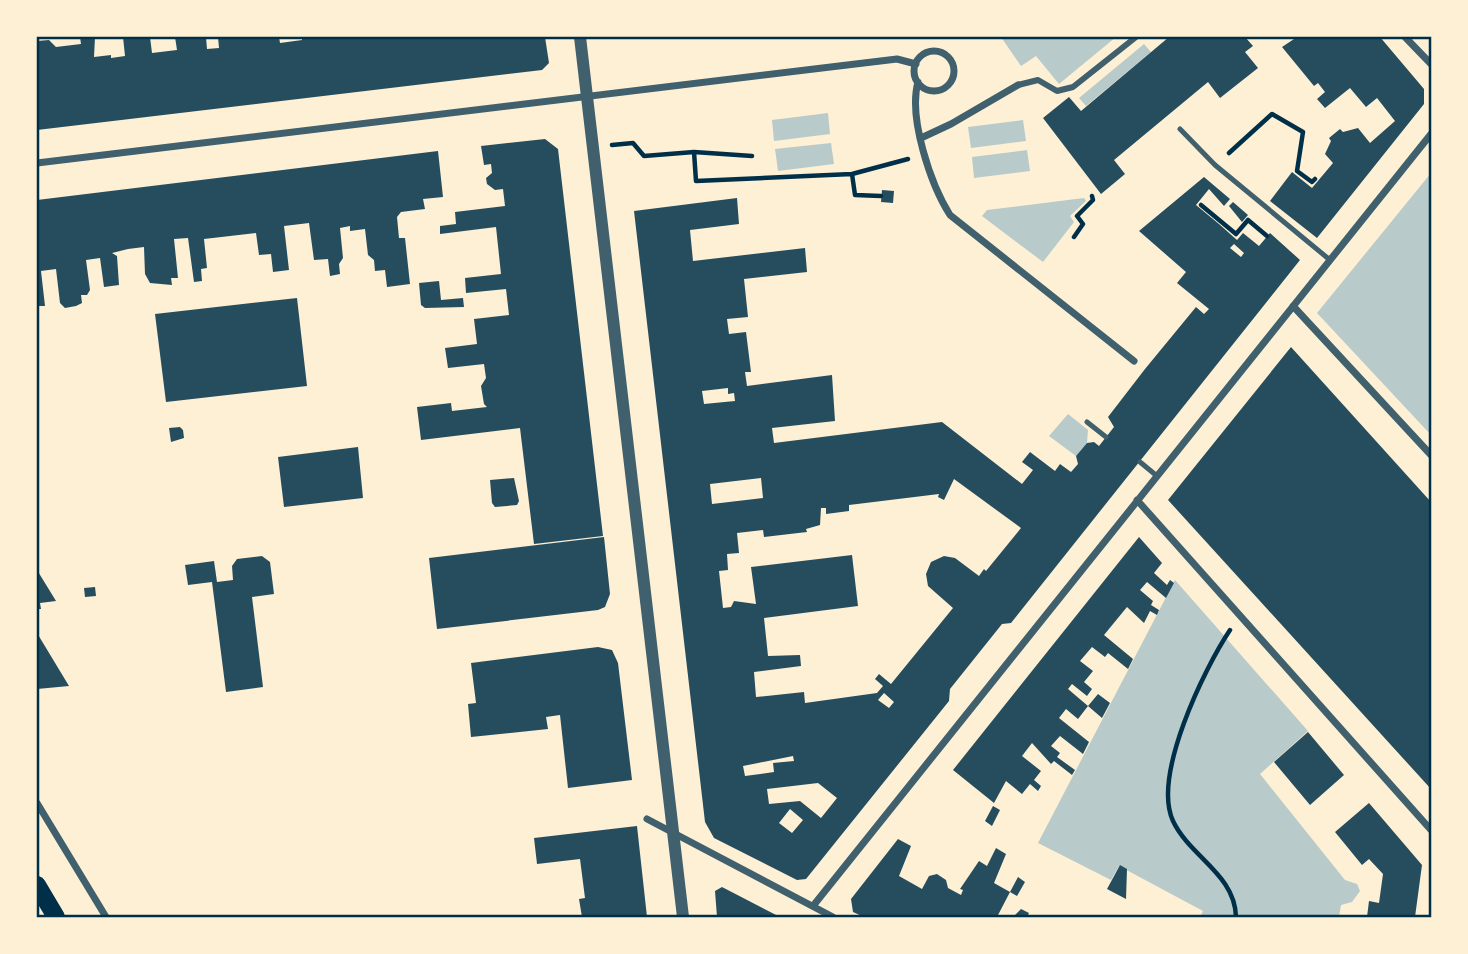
<svg xmlns="http://www.w3.org/2000/svg" width="1468" height="954" font-family="Barlow,sans-serif">
<rect width="100%" height="100%" fill="#fdf0d5"/>
<path fill="#b9caca" d="M1001 37H1116L1059 84 1036 56 1021 66Z
M1144 44 1151 52 1086 106 1079 98Z
M828 113 830 134 774 141 772 120Z
M1023 120 1026 141 971 148 968 127Z
M831 143 834 164 778 171 775 149Z
M1027 150 1030 171 974 178 972 157Z
M1431 173V435L1317 313Z
M1084 198 1086 201 1070 216 1074 222 1043 262 982 216 987 210Z
M1068 414 1088 430 1087 443 1076 456 1049 436Z
M1175 580 1308 731 1260 774 1345 880 1357 884 1360 891 1352 902 1341 905 1339 917H1200L1203 911 1119 866 1111 880 1038 843Z"/>
<path fill="#264d5e" fill-rule="evenodd" d="M80 37H95L94 57 111 55V58L125 56 123 37H150L152 53 177 50 175 37H206L207 49 219 48 218 37H279L280 43 302 40V37H545L549 63 542 70 37 130V41L49 40 56 47 81 44Z
M1169 37H1245L1253 46 1245 52 1258 68 1220 98 1208 82 1114 160 1125 174 1101 194 1043 118 1069 97 1081 111Z
M1297 37H1380L1424 89V104L1317 238 1270 201 1292 172 1312 188 1333 163 1325 154 1331 141 1329 138 1340 129 1343 132 1358 128 1370 143 1395 121 1377 98 1366 107 1350 88 1325 108 1317 99 1325 92 1318 83 1314 86 1282 47Z
M545 139 558 149 603 536 534 544 520 428 421 440 417 407 451 403 452 411 487 407 484 404 481 386 486 378 484 364 448 368 445 348 477 344 474 319 509 315 506 289 466 293 465 278 501 274 496 227 440 234V226L456 224 455 212 505 206 503 189 495 190 487 184 486 178 492 173 491 164 484 165 481 146Z
M438 151 443 197 423 199 425 209 401 212 397 217 399 238H405L410 284 387 287 385 270 375 271 374 260 368 255 365 229 350 231V226L340 228 343 258 339 264 340 274 330 276 328 259 314 260 309 223 284 226 289 270 273 272 271 254 259 255 256 233 204 239 207 268 201 269 202 281 194 282 188 238 174 239 178 278H171L172 285 150 283 145 274 144 247 128 249 112 253 117 256 119 285 104 287 100 258 86 260 90 290 87 295H81L82 303 76 306 65 308 60 303 56 269 41 271 45 306H37V200Z
M1204 177 1230 199 1224 206 1209 189 1196 205 1219 224 1237 240 1243 233 1259 246 1270 233 1300 260 1011 623 1002 624 950 689 949 701 806 879 797 880 714 838 705 822 634 211 737 198 739 224 690 230 693 261 805 248 807 272 744 279 748 317 727 319 729 334 746 332 751 372H745L747 386 832 375 835 421 772 428 774 443 942 422 1022 484 1033 470 1022 462 1030 452 1055 471 1060 464 1071 472 1078 464 1076 456 1087 443 1094 442 1099 446 1114 427 1108 417 1145 369 1196 307 1204 314 1209 309 1177 283 1186 272 1139 231ZM1234 244 1244 253 1241 257 1230 248ZM728 388V394L734 393 735 401 704 404 702 391ZM761 478 763 498 712 504 710 484ZM954 479 1021 528 986 571 984 569 979 576 955 558 944 556 931 562 926 574 928 586 953 608 891 684 879 674 875 679 883 686 877 693 805 703 804 692 756 697 754 672 801 666 800 655 768 656 764 618 858 606 852 555 751 567 756 604 734 601 731 607 723 608 719 571 728 570 727 554 739 553 737 533 763 530 764 537 807 532 806 529 820 525 821 508H826V514L849 511V505L939 494 938 497 944 500ZM884 693 894 702 889 708 878 700ZM793 756 794 761 773 763 774 772 745 776 743 766ZM818 783 837 798 821 818 800 801 769 804 767 789ZM790 809 803 820 792 833 779 823Z
M882 190 894 191 893 203 881 202Z
M1233 202 1248 215 1242 222 1229 206Z
M439 281 441 300 463 298 464 307 425 308 421 305 419 283Z
M297 298 307 386 166 402 155 314Z
M1291 347 1431 502V789L1168 500Z
M180 427 183 430 184 438 171 442 169 428Z
M358 447 363 498 284 507 278 457Z
M514 478 519 501 517 505 495 507 492 503 490 480Z
M604 537 610 594 605 607 598 610 437 629 429 558Z
M1139 537 1162 563 1154 573 1167 585 1170 580 1174 583 1166 598 1147 582 1140 590 1153 601 1151 605 1159 610 1157 615 1150 611 1144 623 1127 607 1104 635 1133 659 1128 669 1108 653 1105 657 1092 647 1080 661 1093 671 1084 682 1092 689 1087 696 1072 684 1068 689 1088 706 1078 719 1066 709 1059 718 1089 742 1083 754 1060 736 1051 746 1060 753 1057 757 1075 770 1072 775 1054 761 1051 764 1032 743 1022 756 1041 771 1034 780 1041 786 1038 791 1030 784 1022 794 1006 781 994 803 953 770Z
M262 556 270 562 274 594 252 597 263 687 226 692 212 582 188 585 185 565 214 561 217 582 233 580 232 566 237 559Z
M37 570 56 601 40 603 41 609H37Z
M95 587 96 596 85 597 84 588Z
M37 633 69 686 37 689Z
M598 647 612 650 618 663 632 780 568 788 560 715 546 717 548 729 471 737 468 704 476 703 471 663Z
M1098 694 1110 703 1102 718 1088 706Z
M1308 732 1344 775 1310 805 1274 762Z
M1369 803 1422 865 1415 917H1367L1369 901 1379 903 1383 874 1369 859 1362 865 1335 832Z
M993 806 1000 810 992 826 985 821Z
M637 826 647 917H582L579 899 585 898 580 859 537 864 534 838Z
M898 839 911 846 899 876 922 889 929 876 937 874 946 880 948 888 961 895 963 890 960 889 979 861 987 866 996 848 1006 854 994 883 1010 892 997 917H864L853 912 851 899Z
M1120 865 1127 869 1126 899 1107 889Z
M1018 877 1025 882 1017 896 1010 892Z
M722 887 780 917H717L715 891Z
M1021 909 1029 913 1027 917H1013Z"/>
<g fill="none" stroke-linecap="round" stroke-linejoin="round">
<path stroke="#003049" stroke-width="4.5" d="M612 145 633 143 644 156 694 152 752 156
M694 152 696 181 852 174 908 159
M1229 153 1272 114 1303 132 1297 171 1312 182 1315 179
M852 174 855 195 881 196
M1201 205 1236 234 1248 220 1267 236
M1074 237 1083 224 1077 216 1093 200 1092 196
M1230 630C1204 669 1152 776 1173 821 1190 857 1235 874 1236 917"/>
<path stroke="#3f606c" stroke-width="5" d="M1180 129 1215 165 1330 260
M1087 422 1106 437
M1140 462 1157 476"/>
<path stroke="#3f606c" stroke-width="6" d="M1018 85 1038 80 1057 91 1073 87 1136 37"/>
<path stroke="#3f606c" stroke-width="7" d="M1405 37 1431 64
M914 71a20 20 0 1 1 40 0a20 20 0 1 1-40 0Z
M918 82C908 118 931 185 950 215L1134 361
M921 138 951 124 1018 85
M37 163 897 59 916 64
M1293 306 1431 455
M1137 500 1431 830
M37 803 106 917
M647 819 833 917
M813 906 1431 134"/>
<path stroke="#3f606c" stroke-width="12" d="M580 37 683 917"/>
<path stroke="#003049" stroke-width="18" d="M37 885 56 917"/>
</g>
<rect width="1468" height="954" fill="none" stroke="#fdf0d5" stroke-width="77"/>
<rect x="38" y="38" width="1392" height="878" fill="none" stroke="#003049" stroke-width="2.5"/>
</svg>
